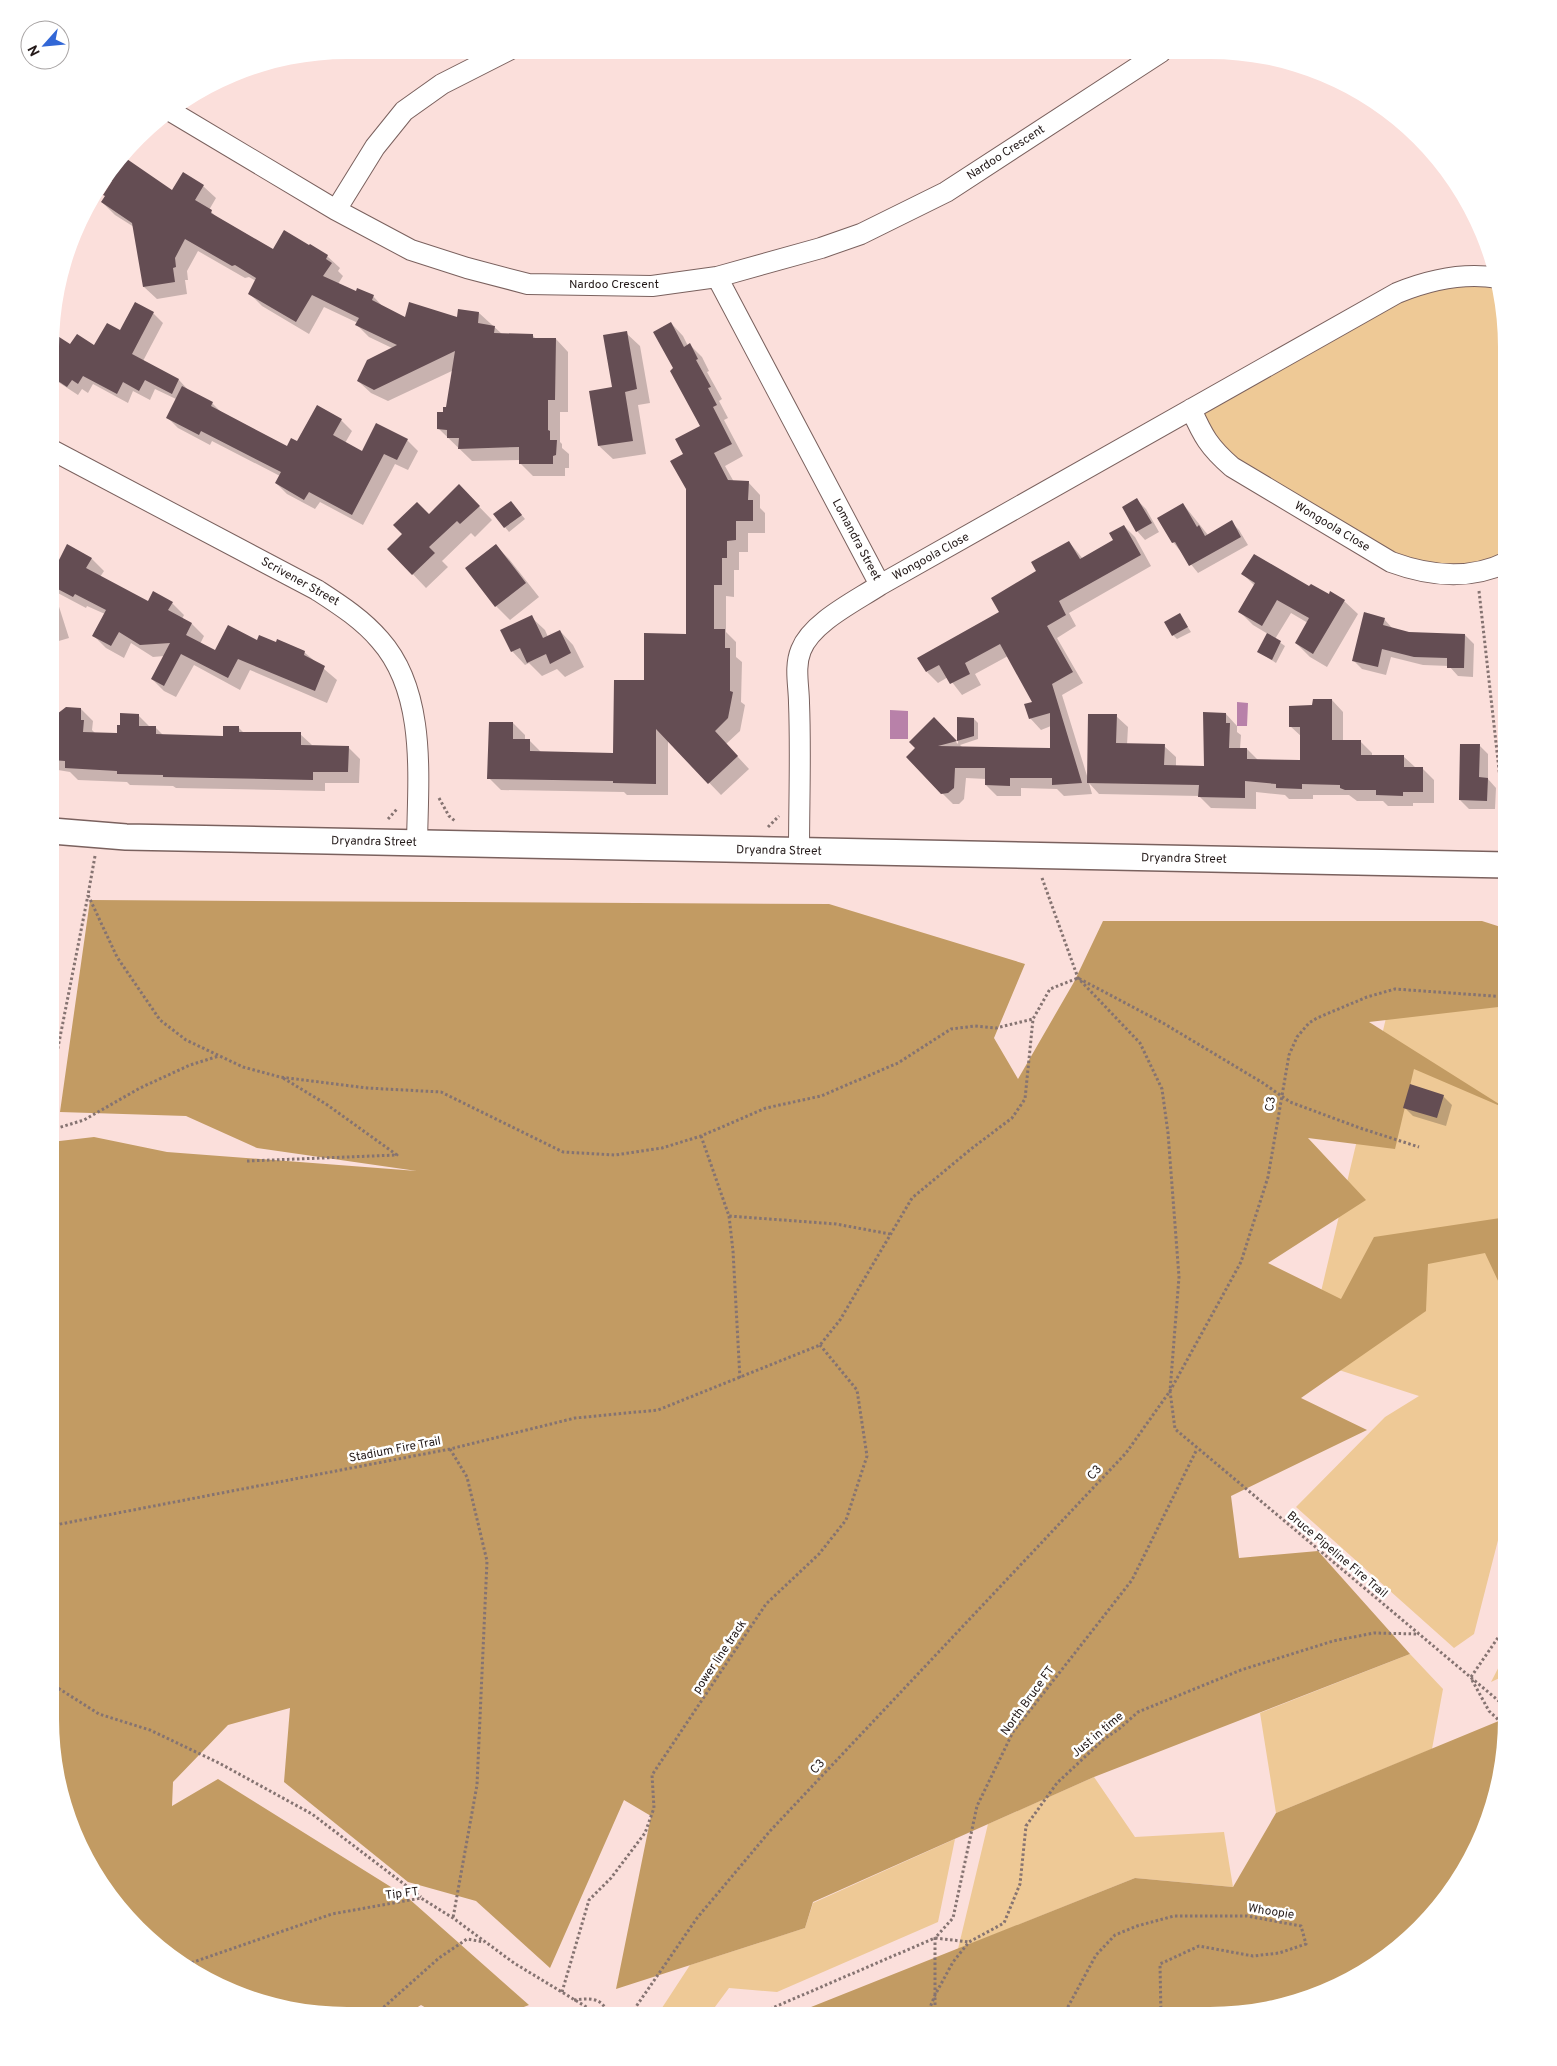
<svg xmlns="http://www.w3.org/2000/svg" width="1557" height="2066" font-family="Overpass,sans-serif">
<rect width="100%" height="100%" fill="#fbdfdb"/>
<path fill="#eec996" d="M1498 278 1507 346V562L1416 571 1232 467 1191 409 1397 293Z
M1391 997 1507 1004 1506 1509 1474 1634 1454 1648 1296 1507 1385 1417 1419 1396 1305 1359Z
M1506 1653V1675L1491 1682Z
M1410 1654 1443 1689 1432 1749 1276 1813 1260 1713Z
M1094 1777 1135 1837 1224 1832 1233 1887 1135 1878 958 1949 988 1824Z
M955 1839 938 1922 777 1992 729 1988 709 2015 658 2014 690 1965 805 1928 813 1903Z"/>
<path fill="#c29b63" d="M90 900 829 904 1025 964 994 1038 1018 1079 1074 982 1103 921H1482L1507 929V1006L1369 1022 1507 1109 1414 1069 1395 1149 1308 1138 1366 1200 1268 1263 1341 1299 1374 1237 1507 1217V1300L1485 1253 1428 1264 1426 1311 1301 1398 1367 1430 1231 1496 1239 1558 1318 1551 1410 1654 1094 1777 813 1902 805 1928 616 1989 651 1816 624 1800 550 1968 476 1901 408 1882 284 1782 290 1708 228 1725 173 1782 172 1806 218 1779 407 1897 529 2005 505 2014H436L421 2005 407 2014 308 2013 233 1994 182 1966 124 1915 81 1851 60 1796 50 1720 51 1142 94 1137 167 1152 417 1171 257 1148 186 1116 60 1112Z
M1506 1718V1739L1491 1814 1457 1884 1406 1942 1342 1985 1287 2006 1211 2016 791 2015 1135 1878 1233 1887 1276 1813Z"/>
<path fill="#b881a9" d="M1237 702 1248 703 1247 726H1237Z
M890 710 908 711V739H890Z"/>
<path fill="#0003" d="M123 158 172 192 203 186 216 198 209 210 219 219 274 250 327 256 340 268 338 271 343 276 338 284 356 293 373 296 384 308 406 318 458 319 479 313 502 334 532 335 536 339H556L568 352V412H560V442L562 444V448L569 454V468H565V476H533L520 463V460L472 461 439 429 448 408 454 370 388 401 371 393 358 381 392 348 369 337 357 325 358 323 324 307 309 334 262 306 249 293 256 281 249 277 245 278 198 251 187 271 188 280H185L187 294 157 299 144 287 134 227 115 215 102 202 112 184 107 180 104 182Z
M153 313 163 323 143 361 179 380 189 391 212 403 223 414 287 447 298 443 317 407 341 420 352 431 345 443 362 452 407 440 418 451 408 470 395 464 363 525 320 502 315 509 287 494 276 483 280 476 212 441 210 445 178 428 167 417 176 399 155 389 150 400 133 391 128 403 93 384 88 393 82 389 78 395 52 378 53 334 70 347H94Z
M671 323 683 336 688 346 690 345 702 357 709 371 707 372 722 399 719 401 728 418 724 420 743 456 725 466 734 482H748L760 495V508L765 513V533H748V552H739V570H734V597L726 596V632L736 642V657L742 662 741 702 745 705 740 731 726 744 749 769 721 795 668 740V795H627L624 792 501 790 489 778 513 723 525 735V740H529L542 753 615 754 645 681 688 635 687 489 684 454 701 427 675 369Z
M626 333 640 346 650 403 638 405 646 454 613 459 599 446Z
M459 486 492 520 475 537 471 533 442 561 448 567 426 588 389 549 429 516Z
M1137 500 1146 509 1159 532 1145 540 1137 531Z
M1183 504 1208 535 1231 522 1239 530 1248 545 1198 573 1173 542Z
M515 507 525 519 509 532 495 515Z
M1124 526 1135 537 1151 566 1069 613 1076 626 1057 638 1083 683 1062 695 1088 779 1116 716 1128 727 1127 745 1164 746 1176 757V767H1205L1226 714 1237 726V732L1241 735 1240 749H1247L1258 760 1302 761V737L1290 726 1314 707 1332 700 1343 712V741H1360L1372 753V756H1403L1415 767 1423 769 1434 780V803H1413V806H1388L1383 801H1357L1349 795H1313V799H1289L1285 795 1256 792V809L1211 808 1199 796 1099 794 1089 783 1092 794 1064 796 1057 789 1021 788V796H997L986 785V779L966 778 964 799 959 804H953L942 793 917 748 934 719 958 744 959 719H974L978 723V739L960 745 963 748 1051 749V726L1041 730 1030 718 1034 703 1008 656 975 674 981 685 962 695 948 677 938 683 927 672 1001 613 1038 571 1069 542 1083 559 1115 541Z
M67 545 92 559 104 571 100 577 148 603H172L184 615 182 619 192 624 204 636 200 644 215 652 257 642 304 652 337 680 327 703 250 670 240 690 194 665 176 697 164 691 152 679 164 656 153 657 131 643 124 658 106 648 94 636 105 614 87 606 86 608 54 591 69 638 52 643V558L59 561Z
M495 545 509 559 539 597 510 620 496 606 467 568Z
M1243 574 1310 588 1344 601 1358 614 1327 667 1310 657 1296 643 1308 623 1291 613 1275 639 1285 646 1276 663 1259 652 1268 634 1253 625 1239 611 1255 586Z
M1180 615 1191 632 1177 639 1173 635Z
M531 617 545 630 548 637 560 631 573 645 584 667 565 677 557 669 542 676 529 663 525 665 512 651Z
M1384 619 1393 629 1409 633 1465 635 1474 644 1473 677 1458 676 1449 666 1423 665 1391 657 1386 675 1362 669 1353 660Z
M1507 661V673L1503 662Z
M81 709 93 721 92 730 95 733 118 734 121 726 138 715 150 727H155L163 735 224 737 239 728 245 734H300L312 745 348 747 360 759 359 783H325V791L176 788 173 786 130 785 127 782 78 780 70 772 52 769V729H58Z
M1479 745 1488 754V779L1496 788 1495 809H1469L1460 800Z
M51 1038 55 1042 51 1048Z
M1443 1096 1452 1105 1446 1126 1413 1116 1404 1107Z"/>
<path fill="#644d53" d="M124 157 172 190 183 172 204 185 195 200 212 210 211 213 273 249 284 230 309 245 310 244 328 255 326 259 332 263 323 276 356 291 357 288 374 295 372 300 405 317 409 302 457 317 458 309 479 312 478 323 495 326 494 333 533 334V338H556L555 400H548V430L550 431V440H557L556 455 553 456V464H519V447L458 449 459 438H447V430L437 429V412H443V407H446L455 351 374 390 357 381 367 360 397 345 355 325 359 318 312 295 296 322 248 294 256 278 235 265 232 266 185 239 175 258 176 267 173 268 175 282 143 287 132 223 101 202 105 196 103 195 112 181 107 178Z
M135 302 154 312 132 354 179 379 172 394 145 380 139 391 123 382 117 394 83 376 78 384 72 380 67 387 52 377 53 333 70 344 77 334 94 345 107 323 120 330Z
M671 322 684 347 690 343 698 359 696 360 711 387 708 388 717 405 713 407 732 444 714 453 728 480 749 481 748 500H753V521H736V540L727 541V558H722V585H714V629H725V648H730V691L733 692 728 718 715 731 738 756 708 784 656 729V784L613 783V781L487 779 489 722H513V739H530V751L613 753 614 680H644V633L686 634V489L670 461 683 454 675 439 700 426 670 371 673 368 653 332Z
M627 331 637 389 625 392 633 441 598 446 589 391 612 387 603 335Z
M182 386 213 402 211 406 287 446 291 438 297 441 317 405 342 419 333 435 362 451 376 423 408 439 397 460 384 454 352 515 309 492 304 500 275 483 281 472 201 431 199 435 166 418Z
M459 484 480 506 460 524 457 521 429 547 435 553 412 575 387 549 402 534 393 525 417 502 429 514Z
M1137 498 1152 523 1136 532 1122 507Z
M511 501 522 515 504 528 493 514Z
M1183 503 1197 527 1199 525 1205 536 1232 520 1241 537 1189 566 1175 542 1172 543 1157 518Z
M1124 525 1141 555 1059 601 1066 615 1047 626 1073 672 1052 684 1082 783 1052 785V778H1010V786L985 785V768H955L954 788 948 793 941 794 906 757 915 748 909 742 934 717 957 741 938 746 1050 748V713L1029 719 1024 704 1032 702 1000 644 965 663 970 674 950 684 939 665 926 672 917 658 999 612 991 598 1036 571 1031 562 1069 541 1080 559 1113 540 1109 533Z
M67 544 92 558 86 568 148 601 153 591 173 602 168 610 192 623 186 635 215 650 228 625 257 640 259 635 276 642 277 639 305 651 304 655 325 666 315 691 238 659 228 678 181 654 164 686 151 679 170 643 140 645 119 632 111 646 92 636 106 610 75 594 73 597 52 586V556L59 560Z
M496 544 526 583 495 607 465 568Z
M1254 554 1309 586 1311 584 1329 594 1330 591 1345 600 1313 654 1295 643 1309 618 1277 600 1262 626 1238 612 1255 583 1241 574Z
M1364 612 1385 618 1383 625 1409 632 1465 634 1464 668H1447V658L1414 657 1382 649 1378 667 1352 661Z
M1180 613 1188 627 1172 636 1164 622Z
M532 615 543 638 560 630 571 653 550 664 546 654 527 663 520 648 511 652 500 630Z
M1267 633 1281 641 1272 660 1257 652Z
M1313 699H1332V740H1361V755H1404V767H1423V792H1403V796L1376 795V790H1345L1340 788V785L1302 784V789L1276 788V784L1245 781V798L1198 797 1199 785 1087 783 1088 714H1117L1116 743 1165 744 1164 765 1204 766 1203 712 1226 713V723H1230L1229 748H1247V759L1300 760V727H1289V706L1312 705Z
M66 707 81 708V720H84L83 732 117 733V725H120V713L139 714V726H156V734L223 736V726H239V732H301V745L349 746 348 772H313V780L212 778 163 777V775L117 774V771L65 768V761L52 760V728H56L57 714Z
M957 717 974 718V736L957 741Z
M1460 744H1480L1479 777 1488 778 1487 801 1459 800Z
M1410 1084 1444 1095 1437 1118 1403 1108Z"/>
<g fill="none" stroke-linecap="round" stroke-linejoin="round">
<defs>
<path id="minor" d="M172 112 336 210 411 250 467 268 528 284 652 286 717 277 821 248 861 234 946 192 1161 52
M336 210 375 147 404 111 442 84 509 50
M717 277 880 585
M1191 409C1203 436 1209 447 1232 467L1391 562C1429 576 1469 581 1507 562
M52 450 317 590C340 605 362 619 380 640 427 693 418 778 417 843
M799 852C799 802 801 752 799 703 799 686 794 667 801 650 812 622 856 601 880 585L1397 293C1429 280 1463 272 1498 278"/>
<path id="tertiary" d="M52 831 126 837 231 839 1507 865"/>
</defs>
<use href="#minor" stroke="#7a615e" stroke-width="22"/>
<use href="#tertiary" stroke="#7a615e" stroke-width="28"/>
<path stroke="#857371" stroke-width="3" stroke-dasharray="2.5 2.5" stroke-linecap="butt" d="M1479 591 1507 841
M439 798 449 816 455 821
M388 819 397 809
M768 827 779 816
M95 856 88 895 117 957 160 1020 186 1040 243 1067 280 1077 367 1088 441 1092 563 1152 615 1155 662 1148 701 1136 766 1108 821 1096 898 1063 951 1029 975 1026 996 1028 1033 1019
M1042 878 1078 978 1140 1043 1162 1089 1168 1133 1179 1277 1170 1391 1175 1429 1506 1707
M51 1083 88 895
M51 1130 84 1120 140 1088 190 1065 219 1056
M701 1136 729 1216 836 1224 890 1234
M247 1161 397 1155 326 1104 283 1078
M729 1216 733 1251 740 1379
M450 1449 467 1477 487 1561 477 1785 453 1918
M50 1526 450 1449 575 1418 658 1410 820 1345 840 1320 912 1198 971 1149 1012 1118 1025 1099 1033 1019 1050 989 1078 978 1163 1023 1263 1083 1290 1102 1360 1128 1419 1147
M1471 1677 1506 1626
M1472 1680 1489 1711 1506 1727
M50 1683 99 1714 150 1730 219 1763 312 1814 421 1897
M182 1966 332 1914 421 1898 453 1918 514 1963 598 2014
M562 1992 589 1900 611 1878 645 1833 654 1808 652 1775 766 1604 819 1554 846 1520 867 1456 857 1390 820 1345
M574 2000C588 1998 604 1997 607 2014
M376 2014 439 1958 467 1939 484 1942
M631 2014 697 1918 770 1831 1126 1453 1170 1391 1241 1262 1268 1177 1289 1055 1297 1037 1309 1023 1317 1018 1367 997 1395 989 1507 997
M756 2015 935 1938 969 1942
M927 2015 935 1995 953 1962 969 1942 1004 1923 1020 1884 1026 1826 1057 1783 1104 1739 1119 1729 1138 1712 1241 1670 1333 1641 1374 1633 1419 1634
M935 2015V1938L953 1918 977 1806 1013 1732 1132 1580 1197 1449
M1063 2016 1096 1955 1115 1935 1137 1926 1174 1916H1247L1301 1926 1306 1944 1279 1953 1253 1956 1199 1946 1160 1964 1161 2016"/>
<use href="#minor" stroke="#fff" stroke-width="20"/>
<use href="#tertiary" stroke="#fff" stroke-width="25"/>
</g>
<g text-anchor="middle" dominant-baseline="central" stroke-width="5" stroke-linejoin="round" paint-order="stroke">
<g font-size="12" fill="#231918" stroke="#fff">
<text transform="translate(1006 153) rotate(-33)">Nardoo Crescent</text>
<text x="614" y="285">Nardoo Crescent</text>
<text transform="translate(1332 527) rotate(31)">Wongoola Close</text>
<text transform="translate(856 540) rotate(62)">Lomandra Street</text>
<text transform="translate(931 557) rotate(-29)">Wongoola Close</text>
<text transform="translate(300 582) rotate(29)">Scrivener Street</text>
<text transform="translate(374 842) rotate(1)">Dryandra Street</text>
<text transform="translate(779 851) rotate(1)">Dryandra Street</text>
<text transform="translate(1184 859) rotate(1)">Dryandra Street</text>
<text transform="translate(1271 1104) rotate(-81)">C3</text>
<text transform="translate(395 1450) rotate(-11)">Stadium Fire Trail</text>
<text transform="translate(1095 1473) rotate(-47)">C3</text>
<text transform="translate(1337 1555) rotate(40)">Bruce Pipeline Fire Trail</text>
<text transform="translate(720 1657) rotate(-56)">power line track</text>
<text transform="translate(1028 1701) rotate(-54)">North Bruce FT</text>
<text transform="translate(1098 1735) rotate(-40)">Just in time</text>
<text transform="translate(818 1767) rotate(-47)">C3</text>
<text transform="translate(402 1894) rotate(-7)">Tip FT</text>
<text transform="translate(1271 1912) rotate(9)">Whoopie</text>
</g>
</g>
<path d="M0 0H1557V2066H0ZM347 59H1210A288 288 0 0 1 1498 347V1719A288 288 0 0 1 1210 2007H347A288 288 0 0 1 59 1719V347A288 288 0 0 1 347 59Z" fill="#fff" fill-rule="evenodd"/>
<g transform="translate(45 45) rotate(243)"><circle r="24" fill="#ffffff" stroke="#a7a3a3"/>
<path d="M0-4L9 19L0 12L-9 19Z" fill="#3267d6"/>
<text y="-8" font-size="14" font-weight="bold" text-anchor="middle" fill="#231918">N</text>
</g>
</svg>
